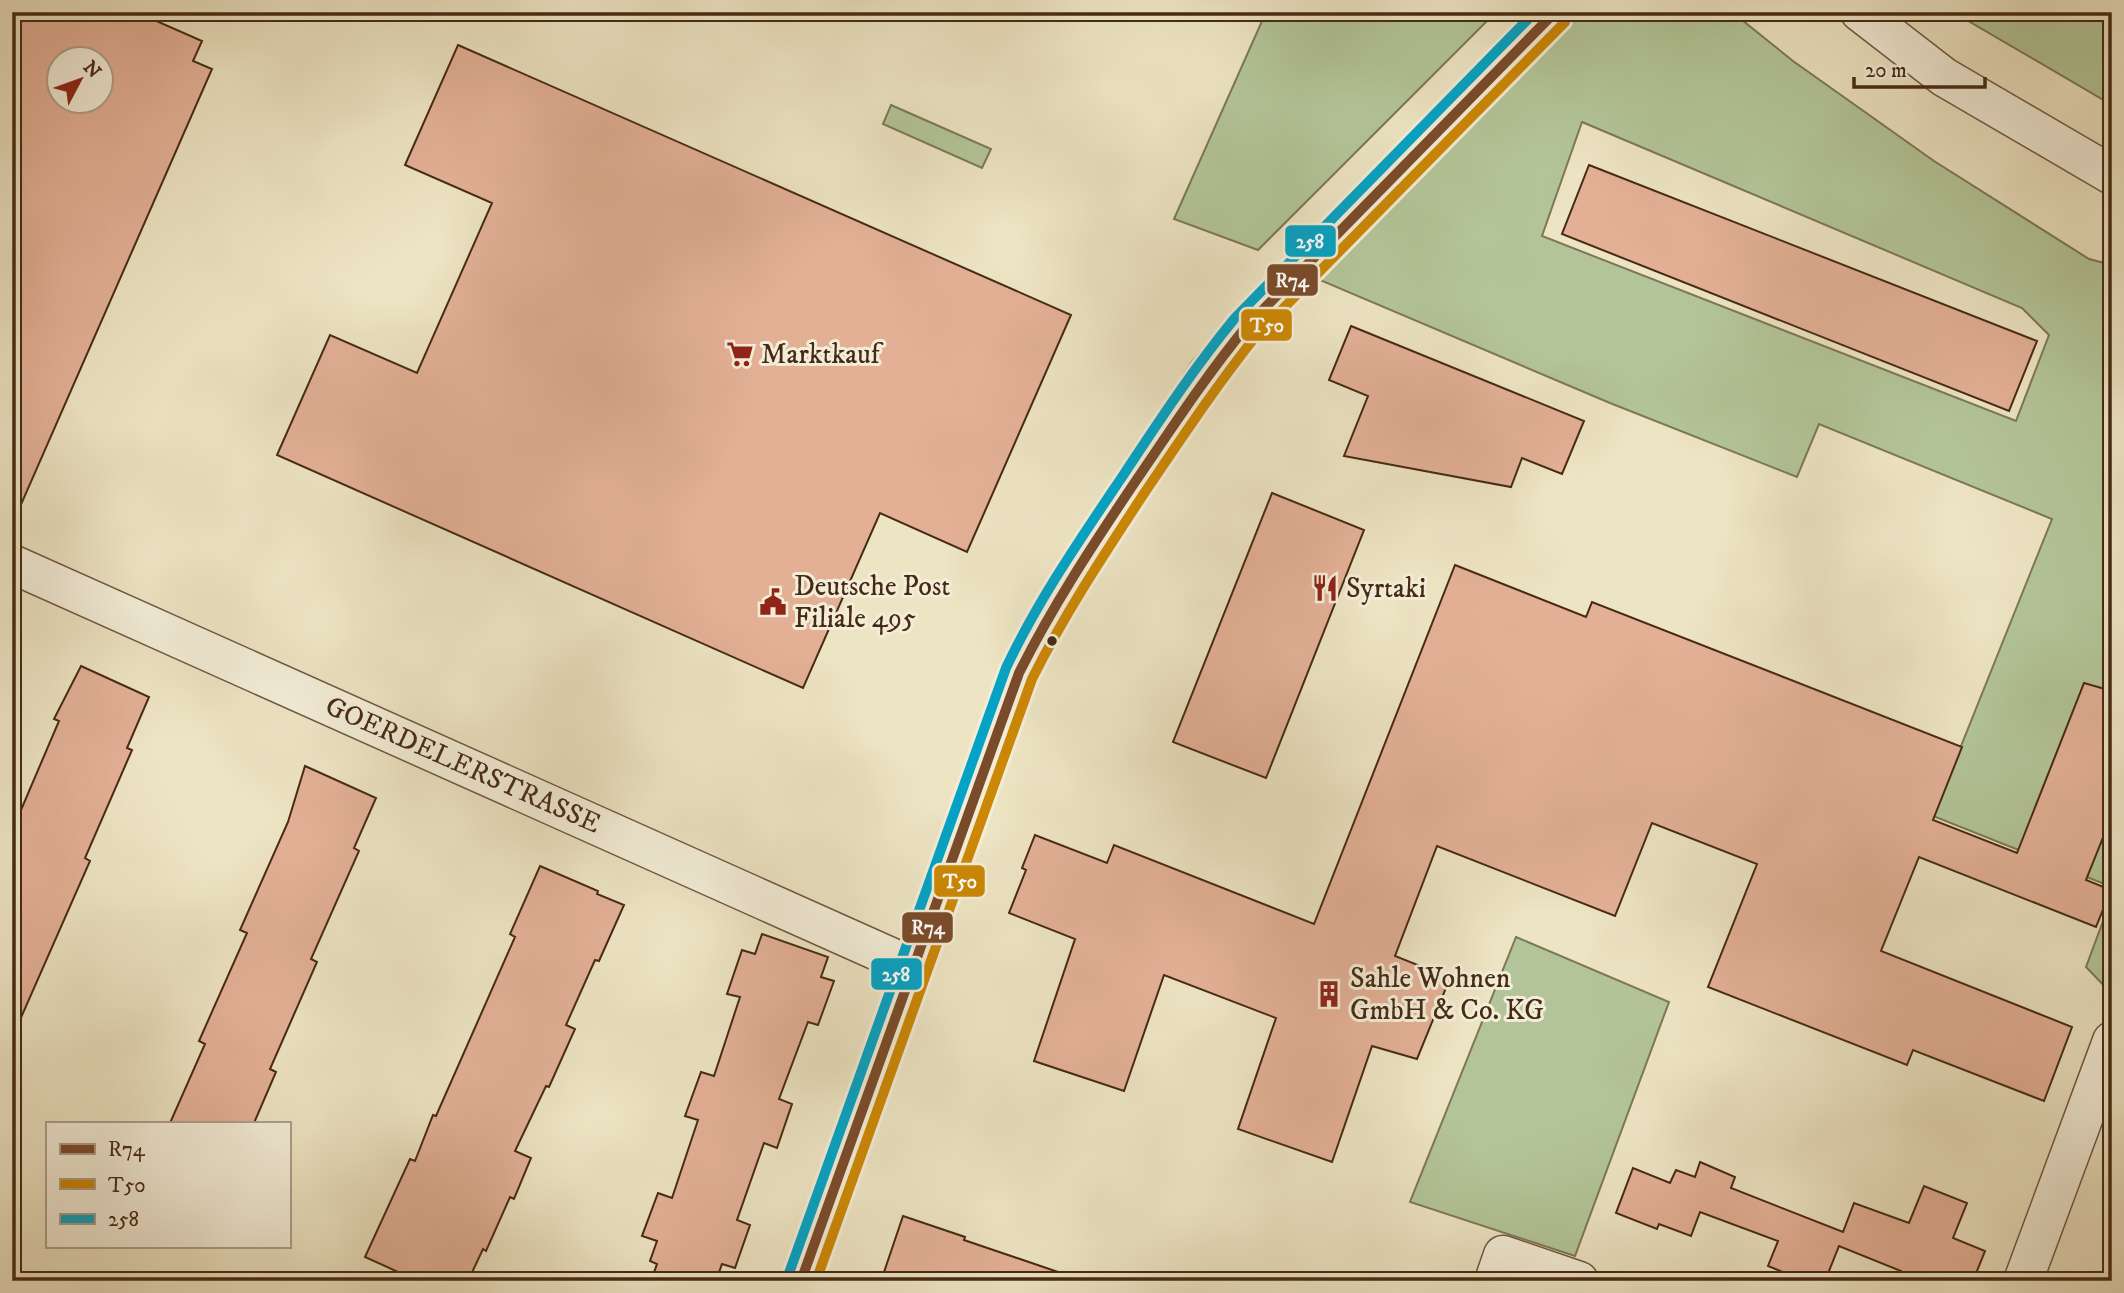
<svg xmlns="http://www.w3.org/2000/svg" width="2124" height="1293" font-family="'IM FELL DW Pica',serif">
<rect width="100%" height="100%" fill="#ede4c3"/>
<filter id="stains"><feTurbulence type="fractalNoise" baseFrequency=".00286" numOctaves="4"/><feColorMatrix values="0 0 0 0 .2 0 0 0 0 .09 0 0 0 0 .02 0 0 0 .5 -.17"/></filter>
<radialGradient id="worn" r=".72"><stop offset=".6" stop-color="#630" stop-opacity="0"/><stop offset="1" stop-color="#630" stop-opacity=".3"/></radialGradient>
<path fill="#b3c598" stroke="#7c7856" stroke-width="2" fill-rule="evenodd" d="M1266 12H1496L1258 250 1174 219Z
M1555 12H1732L1793 61 1934 161 2089 259 2112 265V887L1933 816 2052 519 1819 424 1797 477 1610 403 1301 272ZM1582 122 2022 308 2049 335 2016 421 1542 236Z
M1953 12H2112V105Z
M891 105 991 149 982 168 883 124Z
M2112 897V994L2086 967Z
M1516 937 1669 1002 1575 1256 1410 1202Z"/>
<path fill="#e3b096" stroke="#462a15" stroke-width="2" fill-rule="evenodd" d="M12 12H136L202 41 193 61 212 69 12 525ZM60 60H102V102H60Z
M458 45 1071 315 967 552 880 513 803 688 277 455 330 335 417 373 492 203 405 165Z
M1589 165 2037 341 2009 411 1562 234Z
M1351 326 1584 421 1562 474 1522 458 1511 487 1344 456 1368 396 1329 380Z
M1272 493 1364 530 1266 778 1173 742Z
M1455 565 1586 617 1592 602 1962 747 1933 820 2017 853 2084 683 2112 691V815L2086 880 2111 890 2096 927 1919 857 1881 951 2072 1027 2044 1101 1913 1050 1907 1065 1708 987 1757 864 1652 823 1615 916 1437 846 1395 956 1450 978 1417 1059 1372 1046 1332 1162 1238 1129 1276 1018 1164 975 1124 1091 1034 1061 1075 939 1009 913 1026 870 1022 868 1035 835 1107 863 1114 845 1314 924Z
M81 666 149 697 127 748 132 750 85 858 90 861 12 1038V831L59 721 54 719Z
M305 766 376 798 354 848 359 851 311 959 317 962 270 1069 276 1072 254 1123H170L205 1044 199 1041 247 933 240 930 288 822Z
M540 866 598 891 597 894 624 905 599 961 595 960 566 1025 575 1029 549 1087 546 1086 515 1151 531 1158 514 1199 510 1197 486 1251 483 1249 468 1281H418L365 1257 410 1159 415 1161 433 1115 436 1116 515 937 510 934Z
M762 934 828 957 821 977 834 981 818 1025 808 1022 779 1099 792 1104 777 1148 764 1143 737 1220 750 1225 735 1268 722 1264 716 1281H651L657 1264 650 1261 657 1241 642 1236 658 1193 672 1198 698 1120 685 1116 701 1072 714 1076 740 997 727 994 742 950 755 954Z
M1700 1162 1735 1177 1731 1188 1843 1232 1854 1203 1909 1223 1924 1186 1967 1203 1953 1238 1985 1251 1973 1281H1897L1901 1271 1839 1246 1825 1281H1805L1768 1266 1778 1241 1700 1212 1691 1236 1659 1224 1657 1229 1616 1213 1633 1168 1670 1183 1676 1170 1695 1177Z
M903 1216 965 1237 964 1240 1067 1275 1066 1281H881Z"/>
<g fill="none" stroke-linecap="round" stroke-linejoin="round">
<defs>
<path id="minor" d="M1860 12 1944 77 2112 175
M12 564 913 967
M801 1281 1019 673 1039 633 1089 551 1208 373 1246 327 1555 12
M1494 1281 1503 1255 1579 1281
M2023 1281 2112 1041"/>
</defs>
<use href="#minor" stroke="#705840" stroke-width="41"/>
<use href="#minor" stroke="#f3edd8" stroke-width="38"/>
<defs>
<path id="bus-1" d="M801 1281 1019 673C1052 607 1092 546 1133 485 1170 431 1205 377 1246 327L1555 12"/>
<path id="bus-2" d="M816 1281 1032 679C1065 613 1105 553 1145 492 1181 439 1216 386 1256 336L1565 22"/>
<path id="bus-3" d="M788 1276 1006 668C1037 602 1079 541 1120 480 1157 424 1193 369 1235 318L1535 12"/>
</defs>
<use href="#bus-1" stroke="#f3edd8" stroke-width="16"/>
<use href="#bus-2" stroke="#f3edd8" stroke-width="16"/>
<use href="#bus-3" stroke="#f3edd8" stroke-width="16"/>
<use href="#bus-1" stroke="#7a4b2a" stroke-width="10"/>
<use href="#bus-2" stroke="#cb8705" stroke-width="10"/>
<use href="#bus-3" stroke="#04a3c5" stroke-width="10"/>
</g>
<defs>
<symbol id="supermarket-bare" viewBox="-9 -9 18 18"><path d="M-6-5.5h2.5l.6 2H6L4.5 2H-2.5L-4.4-4H-6ZM-1.5 3.2a1.3 1.3 0 1 0 .1 0ZM3 3.2a1.3 1.3 0 1 0 .1 0Z" fill="#8f2418" stroke="#f3edd8" stroke-width="2.5" paint-order="stroke"/></symbol>
<symbol id="restaurant-bare" viewBox="-9 -9 18 18"><path d="M-5-6h1v4h1v-4h1v4h1v-4h1v5L-1.5 .5V6h-2V.5L-5-1ZM5-6V6H3V1.5H1.5Q1.5-4 5-6Z" fill="#8f2418" stroke="#f3edd8" stroke-width="2.5" paint-order="stroke"/></symbol>
<symbol id="civic-bare" viewBox="-9 -9 18 18"><path d="M-.6-6.5H3V-4.5H.6V-3L4-1V1h2V6H-6V1h2V-1L-.6-3ZM-1.2 2.5V6h2.4V2.5Z" fill="#8f2418" stroke="#f3edd8" stroke-width="2.5" paint-order="stroke"/></symbol>
<symbol id="building-bare" viewBox="-9 -9 18 18"><path d="M-4-6H4V6H1V3H-1V6H-4ZM-2.5-4.3h1.7v1.8h-1.7ZM.8-4.3h1.7v1.8H.8ZM-2.5-1h1.7V.8h-1.7ZM.8-1h1.7V.8H.8Z" fill="#8f2418" stroke="#f3edd8" stroke-width="2.5" paint-order="stroke"/></symbol>
</defs>
<g fill-rule="evenodd">
<use href="#supermarket-bare" x="721" y="335" width="38" height="38"/>
<use href="#restaurant-bare" x="1306" y="569" width="38" height="38"/>
<use href="#civic-bare" x="754" y="583" width="38" height="38"/>
<use href="#building-bare" x="1310" y="975" width="38" height="38"/>
</g>
<circle fill="#462a15" stroke="#f3edd8" stroke-width="2.5" cx="1052" cy="641" r="6"/>
<g text-anchor="middle" dominant-baseline="central" stroke-width="6" stroke-linejoin="round" paint-order="stroke">
<g font-size="28" fill="#462a15" stroke="#f3edd8" text-anchor="start">
<text x="761" y="354">Marktkauf</text>
<text x="794" y="586">Deutsche Post<tspan x="794" dy="32">Filiale 495</tspan></text>
<text x="1346" y="588">Syrtaki</text>
<text x="1350" y="978">Sahle Wohnen<tspan x="1350" dy="32">GmbH &amp; Co. KG</tspan></text>
</g>
<g font-size="28" fill="#462a15" stroke="#f3edd8">
<text transform="translate(463 765) rotate(24)">GOERDELERSTRASSE</text>
</g>
</g>
<g stroke="#f3edd8" stroke-width="2.5">
<rect x="1284" y="224" width="53" height="34" rx="7" fill="#04a3c5"/>
<rect x="1266" y="263" width="53" height="34" rx="7" fill="#7a4b2a"/>
<rect x="1240" y="308" width="53" height="34" rx="7" fill="#cb8705"/>
<rect x="933" y="864" width="53" height="34" rx="7" fill="#cb8705"/>
<rect x="901" y="911" width="53" height="33" rx="7" fill="#7a4b2a"/>
<rect x="870" y="957" width="53" height="34" rx="7" fill="#04a3c5"/>
</g>
<g font-size="19" text-anchor="middle" font-weight="bold" fill="#fff">
<text x="1310" y="248">258</text>
<text x="1292" y="287">R74</text>
<text x="1267" y="332">T50</text>
<text x="960" y="888">T50</text>
<text x="928" y="934">R74</text>
<text x="896" y="981">258</text>
</g>
<rect width="2124" height="1293" fill="none" stroke="#ede4c3" stroke-width="42"/>
<rect x="14" y="14" width="2096" height="1265" fill="none" stroke="#462a15" stroke-width="3.5"/>
<rect x="21" y="21" width="2082" height="1251" fill="none" stroke="#462a15" stroke-width="2"/>
<rect x="46" y="1122" width="245" height="126" fill="#f3edd8" stroke="#ae9f8a" stroke-width="2"/>
<rect x="60" y="1144" width="35" height="10" fill="#7a4b2a" stroke="#ae9f8a" stroke-width="2"/>
<text x="108" y="1156" font-size="21" fill="#462a15">R74</text>
<rect x="60" y="1179" width="35" height="10" fill="#cb8705" stroke="#ae9f8a" stroke-width="2"/>
<text x="108" y="1192" font-size="21" fill="#462a15">T50</text>
<rect x="60" y="1214" width="35" height="10" fill="#04a3c5" stroke="#ae9f8a" stroke-width="2"/>
<text x="108" y="1226" font-size="21" fill="#462a15">258</text>
<g transform="translate(80 80) rotate(49)"><circle r="33" fill="#f3edd8" stroke="#ae9f8a" stroke-width="2"/>
<path d="M0-5L12 26L0 18L-12 26Z" fill="#8f2418"/>
<text y="-10" font-size="19" font-weight="bold" text-anchor="middle" fill="#462a15">N</text>
</g>
<path d="M1854 77v10h131v-10" fill="none" stroke="#462a15" stroke-width="3.5"/>
<text x="1865" y="77" font-size="21" fill="#462a15" stroke="#f3edd8" stroke-width="5" paint-order="stroke">20 m</text>
<rect width="100%" height="100%" filter="url(#stains)"/>
<rect width="100%" height="100%" fill="url(#worn)"/>
</svg>
